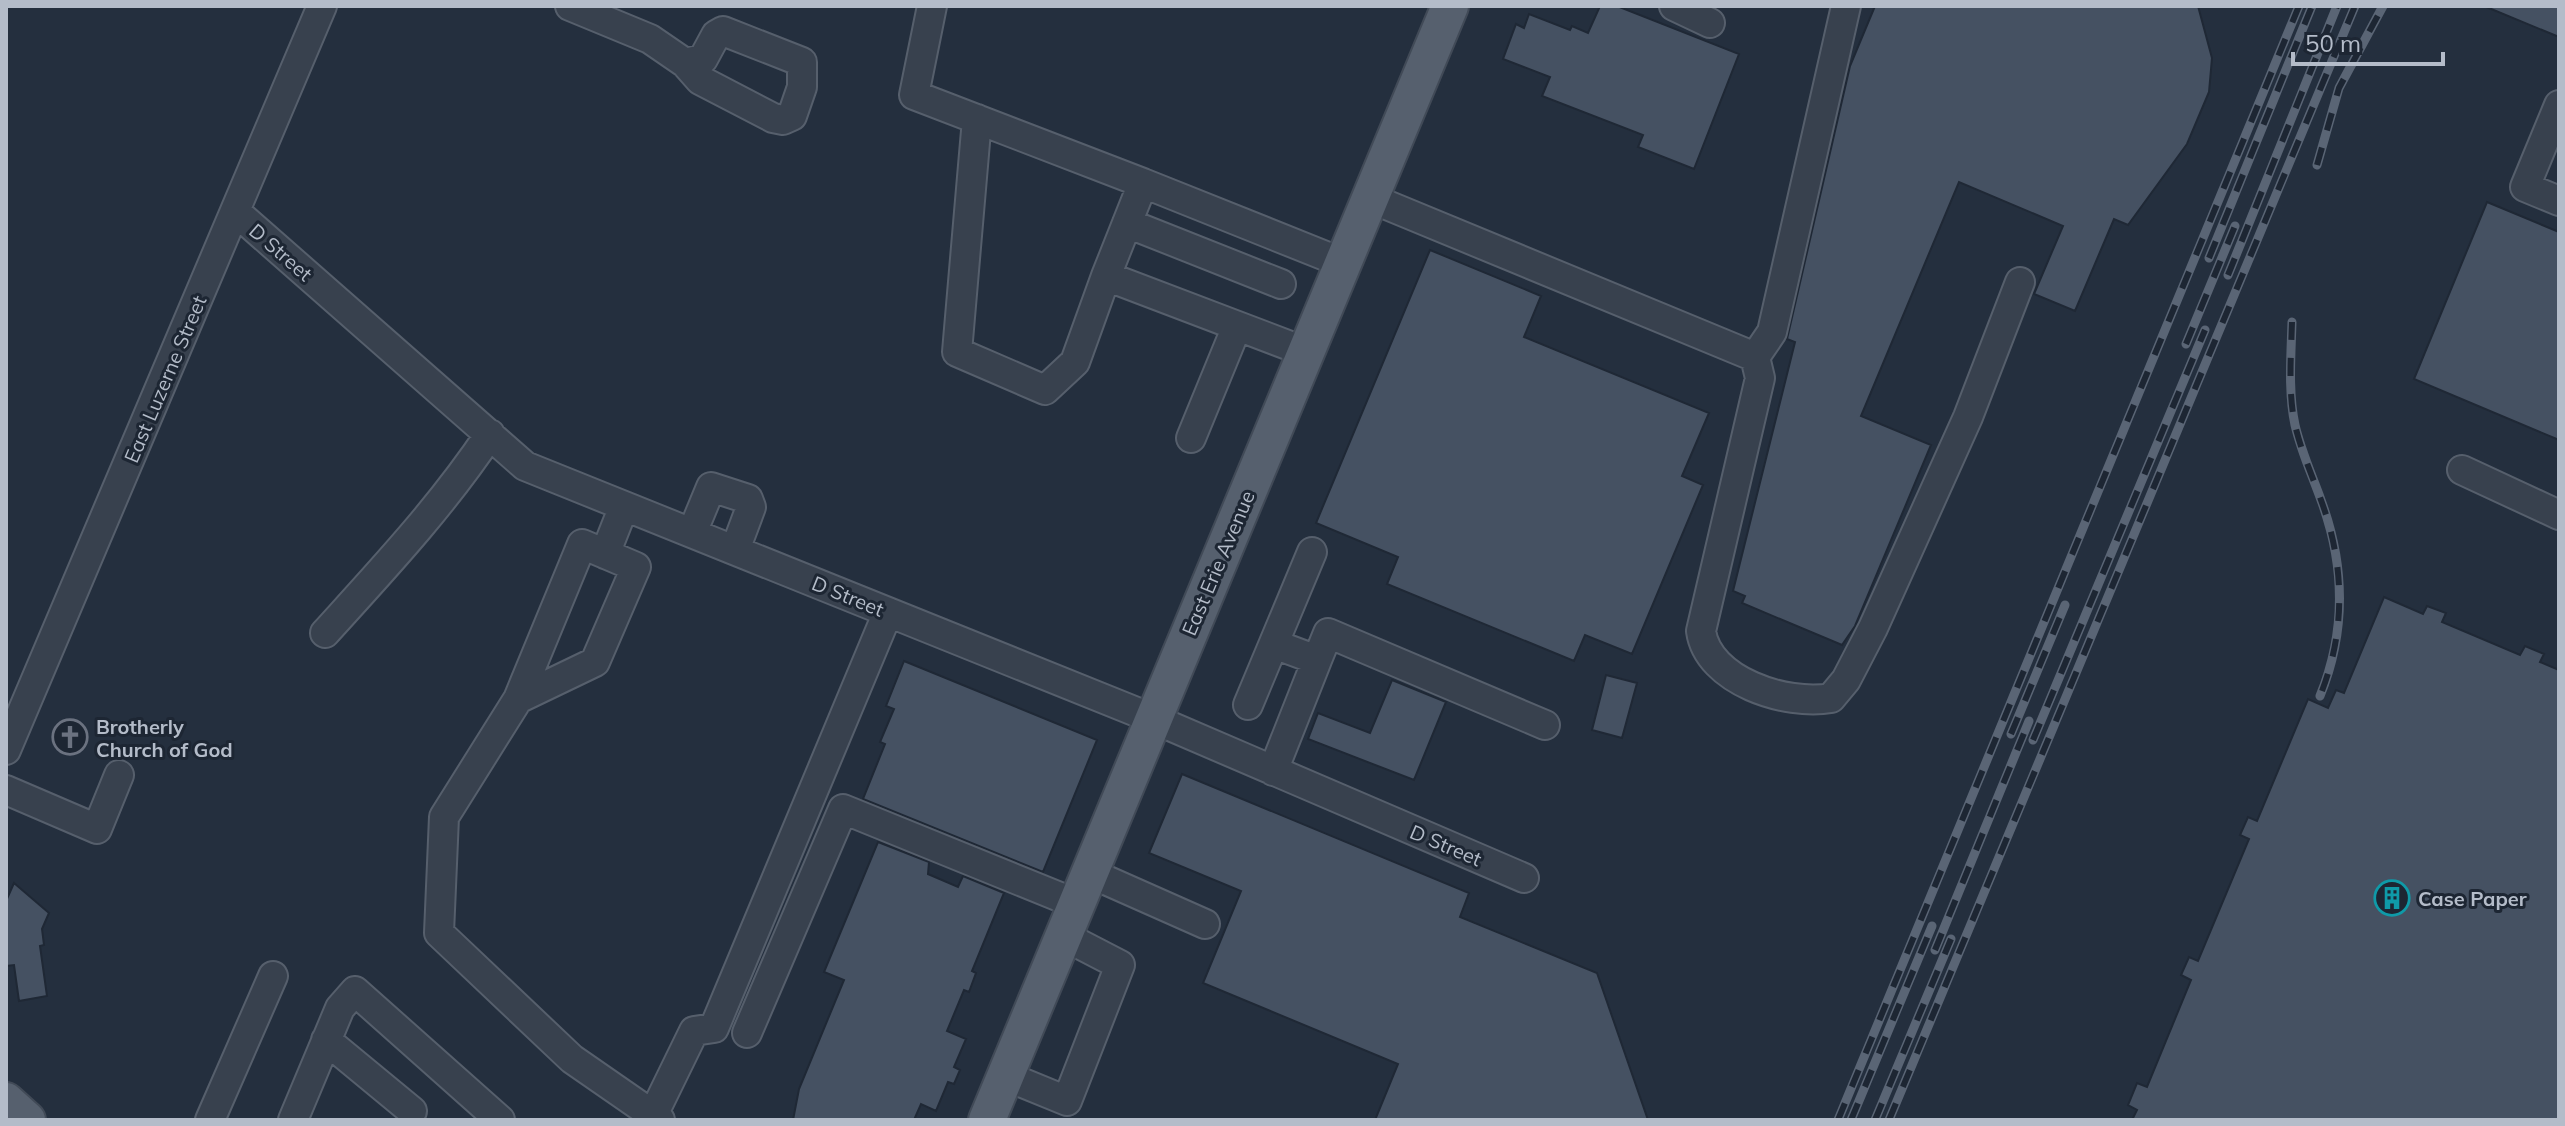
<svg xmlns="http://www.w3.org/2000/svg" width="2565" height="1126" font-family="Mulish,sans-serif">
<rect width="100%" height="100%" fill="#242f3e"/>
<path fill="#455162" stroke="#1f2835" stroke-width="2" d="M1600 6H1617L1739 54 1694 169 1638 147 1643 135 1542 96 1550 77 1503 59 1516 24 1524 28 1529 14 1570 30 1572 26 1588 33Z
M1875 6H2198L2212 58 2209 92 2187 144 2128 225 2114 219 2075 311 2034 294 2063 226 1959 182 1861 416 1931 445 1855 626 1842 645 1742 603 1745 596 1733 591 1795 342 1787 339 1850 66Z
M2484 6H2559V37Z
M2487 202 2559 232V440L2414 379Z
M1430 250 1541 296 1524 337 1709 413 1682 476 1703 485 1632 654 1585 635 1574 661 1387 584 1398 557 1316 523Z
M2384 597 2423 614 2427 606 2446 613 2442 622 2520 655 2525 646 2544 654 2540 662 2559 670V1120H2132L2137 1110 2128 1105 2137 1083 2147 1087 2191 980 2181 975 2189 957 2198 961 2249 839 2240 835 2248 817 2257 821 2308 699 2328 708 2336 690 2344 693Z
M904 661 1097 740 1043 872 863 799 885 744 880 742 894 709 886 706Z
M1606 675 1637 683 1622 738 1592 730Z
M1392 680 1446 702 1414 780 1308 739 1318 713 1370 733Z
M1182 774 1469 893 1460 917 1597 973 1648 1120H1375L1398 1064 1203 983 1241 891 1149 853Z
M878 842 929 862 928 874 958 887 963 876 1004 893 972 971 976 973 969 992 964 990 947 1031 966 1039 954 1067 960 1070 954 1084 948 1082 936 1111 921 1104 914 1120H793L799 1089 844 980 824 972Z
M14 883 49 913 42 929 44 945 40 946 47 996 19 1001 14 965 6 966V901Z"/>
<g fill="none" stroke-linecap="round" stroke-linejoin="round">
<defs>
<path id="minor" d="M570 6 650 39 685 63 700 80 773 118 783 120 792 116 802 87V62L723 31 716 35 703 59 685 63
M932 6 914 95 1143 183
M1674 6 1710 23
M2559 105 2525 187 2559 201
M977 119 957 352 1045 390 1075 362 1106 276
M1370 198 1755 357 1760 378 1701 631C1708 681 1786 706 1831 698L1846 680 1873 628 1968 417 2020 282
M236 212 525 466 1149 717 1524 878
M1127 223 1281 284
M1306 352 1106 276 1143 183 1343 263
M1755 357 1772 332 1846 6
M1191 438 1237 326
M2462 470 2559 515
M692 533 711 487 748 499 751 507 735 550
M605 554 624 506
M325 633C383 569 442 506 490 434
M1317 660 1328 633 1545 725
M518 699 595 662 636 567 582 544 518 699 444 817 439 933 572 1059 660 1120
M1248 705 1312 552
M6 750 322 6
M1273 771 1317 660 1274 644
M6 790 97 829 119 775
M1090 873 1205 924
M747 1033 843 809 1077 904
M326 1040 412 1111
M1006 1076 1067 1101 1120 965 1064 936
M653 1115 694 1031 714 1028 888 612
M210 1120 273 976
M293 1120 340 1008 355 991 500 1120"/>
<path id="major" d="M6 1101 27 1120
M987 1120 1450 6"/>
</defs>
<use href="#minor" stroke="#565f6c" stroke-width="32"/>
<use href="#major" stroke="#414a57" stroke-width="40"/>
<use href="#minor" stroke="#38414e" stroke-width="28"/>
<use href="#major" stroke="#56606e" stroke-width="36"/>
<defs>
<path id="rail" d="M2317 165 2339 88 2383 6
M2209 258 2312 6
M2228 275 2337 6
M2292 322C2291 356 2288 392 2295 425 2301 451 2312 475 2321 500 2345 565 2346 632 2320 696
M2186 344 2235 226
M2011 734 2065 605
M2033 740 2205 330
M1935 950 2029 721
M1838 1120 2299 6
M1851 1120 1932 926
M1875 1120 1951 939
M1889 1120 2355 6"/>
</defs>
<use href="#rail" stroke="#5a6575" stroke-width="9"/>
<use href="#rail" stroke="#1d2633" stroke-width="6" stroke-dasharray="18" stroke-linecap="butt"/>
</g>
<defs>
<symbol id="church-ring" viewBox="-11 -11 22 22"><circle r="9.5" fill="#1d2633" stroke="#6b7280" stroke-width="1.5"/><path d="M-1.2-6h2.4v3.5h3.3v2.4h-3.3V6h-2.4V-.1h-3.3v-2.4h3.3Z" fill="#6b7280"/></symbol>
<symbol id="building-ring" viewBox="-11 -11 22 22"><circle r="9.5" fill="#1d2633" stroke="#0f9aa8" stroke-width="1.5"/><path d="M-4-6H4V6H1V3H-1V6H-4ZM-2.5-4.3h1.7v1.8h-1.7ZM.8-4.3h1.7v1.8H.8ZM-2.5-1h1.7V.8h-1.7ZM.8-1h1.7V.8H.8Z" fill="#0f9aa8"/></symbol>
</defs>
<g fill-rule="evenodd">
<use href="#church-ring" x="50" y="717" width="40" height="40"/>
<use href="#building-ring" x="2372" y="878" width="40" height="40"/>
</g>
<g text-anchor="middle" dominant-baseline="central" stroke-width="6" stroke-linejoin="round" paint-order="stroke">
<g font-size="20" fill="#b4bcc9" stroke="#1d2633">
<text transform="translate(281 252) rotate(41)">D Street</text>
<text transform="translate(165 379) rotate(-67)">East Luzerne Street</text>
<text transform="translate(1218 563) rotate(-67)">East Erie Avenue</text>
<text transform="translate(848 596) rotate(22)">D Street</text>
<text transform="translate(1446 845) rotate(23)">D Street</text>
</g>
<g font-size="20" font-weight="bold" fill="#b4bcc9" stroke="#1d2633" text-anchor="start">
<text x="96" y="726">Brotherly<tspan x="96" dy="23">Church of God</tspan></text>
<text x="2418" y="898">Case Paper</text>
</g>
</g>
<rect width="2565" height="1126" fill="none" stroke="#b4bcc9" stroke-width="16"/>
<path d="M2293 52v12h150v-12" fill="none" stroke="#b4bcc9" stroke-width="4"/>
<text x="2305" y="52" font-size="24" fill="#b4bcc9" stroke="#1d2633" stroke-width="6" paint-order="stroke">50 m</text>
</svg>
